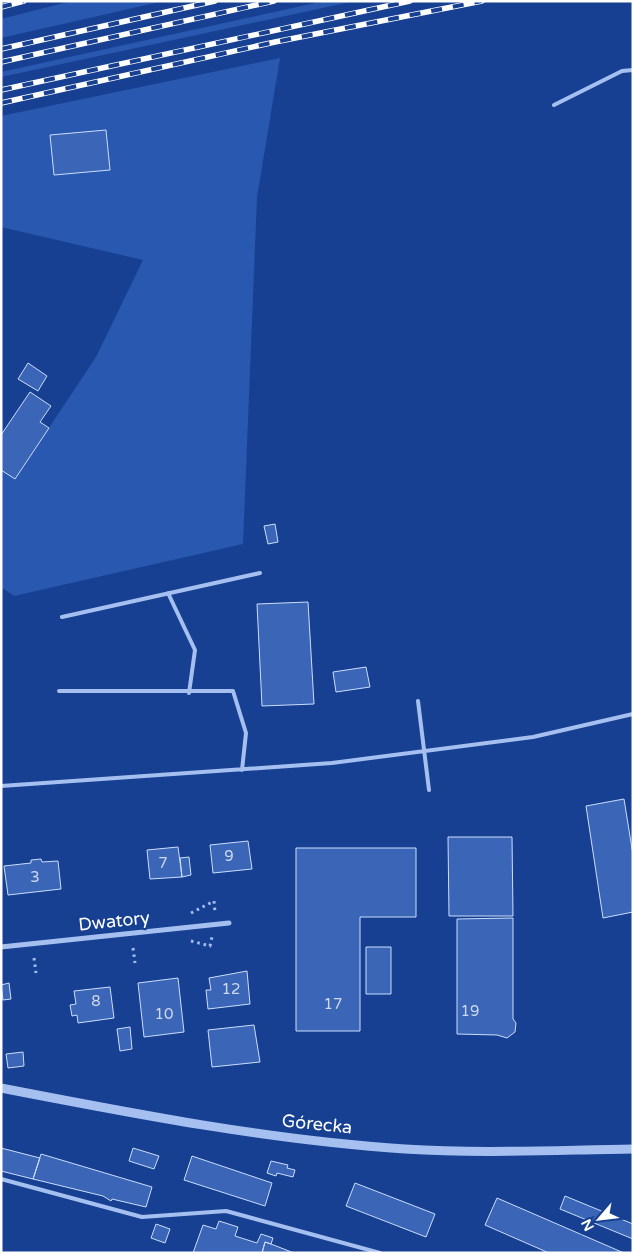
<svg xmlns="http://www.w3.org/2000/svg" width="634" height="1254" font-family="'Varela Round',sans-serif">
<rect width="100%" height="100%" fill="#174092"/>
<path fill="#2958b0" d="M72 1H164L1 38V19Z
M324 1H355L1 77V72Z
M280 58 257 197 243 544 14 596 1 587V470L15 479 96 357 143 260 1 227V116Z"/>
<path fill="#3b66b8" stroke="#ccddfb" d="M106 130 110 170 54 175 50 135Z
M28 363 47 376 38 391 18 379Z
M30 392 51 406 40 422 49 428 15 479 1 470V435Z
M275 524 278 542 268 544 264 526Z
M308 602 314 704 262 706 257 604Z
M366 667 370 687 336 692 333 672Z
M624 799 633 855V912L603 918 586 806Z
M448 837H512L513 916H449Z
M248 841 252 869 213 873 210 845Z
M178 847 182 877 150 879 147 850Z
M296 848H416V917H360V1031H296Z
M189 857 191 875 182 877 180 858Z
M41 859 42 862 58 861 61 889 8 895 4 866 31 863V860Z
M513 918V1019L516 1023 515 1032 507 1038 497 1035 457 1034V919Z
M366 947H391V994H366Z
M247 971 250 1004 208 1009 206 990H211L209 978Z
M178 978 184 1032 144 1037 138 983Z
M9 983 11 999 3 1000 1 985Z
M110 987 114 1018 78 1023 77 1015 72 1016 70 1005 76 1004 74 991Z
M254 1025 260 1062 212 1067 208 1030Z
M130 1027 132 1049 120 1051 117 1029Z
M23 1052 24 1066 8 1068 6 1054Z
M1 1148 40 1158 33 1179 1 1171Z
M133 1148 159 1156 154 1169 129 1161Z
M41 1154 152 1187 146 1207 112 1199 111 1201 103 1196 33 1179Z
M192 1156 272 1183 265 1206 184 1180Z
M271 1161 288 1165 287 1168 295 1170 293 1177 277 1173 276 1176 267 1173Z
M355 1183 435 1214 426 1237 346 1206Z
M565 1196 633 1224V1239L560 1209Z
M497 1198 624 1253H549L485 1225Z
M219 1221 238 1227 235 1236 257 1243 261 1234 273 1238 271 1244 265 1242 262 1253H193L203 1225 216 1229Z
M156 1224 170 1229 165 1243 151 1238Z
M265 1242 271 1244 294 1253H262Z"/>
<g fill="none" stroke-linecap="round" stroke-linejoin="round">
<path stroke="#a5c0f0" stroke-width="3" stroke-dasharray="2.5 4" stroke-linecap="butt" d="M191 913 214 901 215 912
M191 941 210 946 212 937
M133 948 135 963
M34 958 36 973"/>
<path stroke="#a5c0f0" stroke-width="4" d="M554 105 622 71 633 70
M168 593 195 650 189 693
M62 617 260 573
M59 691H233L246 733 242 770
M418 701 429 790
M1 786 332 763 533 737 633 714
M1 1179 142 1217 226 1211 380 1253"/>
<path stroke="#a5c0f0" stroke-width="5" d="M1 947 229 923"/>
<path stroke="#a5c0f0" stroke-width="9" d="M1 1088C135 1114 269 1140 405 1149 481 1154 557 1150 633 1149"/>
<defs>
<path id="rail" d="M1 7 24 1
M1 49 215 1
M1 62 274 1
M1 90 410 1
M1 103 275 42 482 1"/>
</defs>
<use href="#rail" stroke="#fff" stroke-width="5.5"/>
<use href="#rail" stroke="#174092" stroke-width="4" stroke-dasharray="11" stroke-linecap="butt"/>
</g>
<g text-anchor="middle" dominant-baseline="central" stroke-width="4.5" stroke-linejoin="round" paint-order="stroke">
<g font-size="15" fill="#ced9ed">
<text x="229" y="856">9</text>
<text x="163" y="863">7</text>
<text x="35" y="877">3</text>
<text x="231" y="989">12</text>
<text x="96" y="1001">8</text>
<text x="333" y="1004">17</text>
<text x="470" y="1011">19</text>
<text x="164" y="1014">10</text>
</g>
<g font-size="18" fill="#fff" stroke="#174092">
<text transform="translate(114 921) rotate(-6)">Dwatory</text>
<text transform="translate(317 1124) rotate(6)">Górecka</text>
</g>
</g>
<rect width="634" height="1254" fill="none" stroke="#ffffff" stroke-width="5"/>
<g transform="translate(599 1219) rotate(242)" stroke="#174092" stroke-width="4" paint-order="stroke">
<path d="M0-4L9 19L0 12L-9 19Z" fill="#ffffff"/>
<text y="-8" font-size="14" font-weight="bold" text-anchor="middle" fill="#ffffff">N</text>
</g>
</svg>
